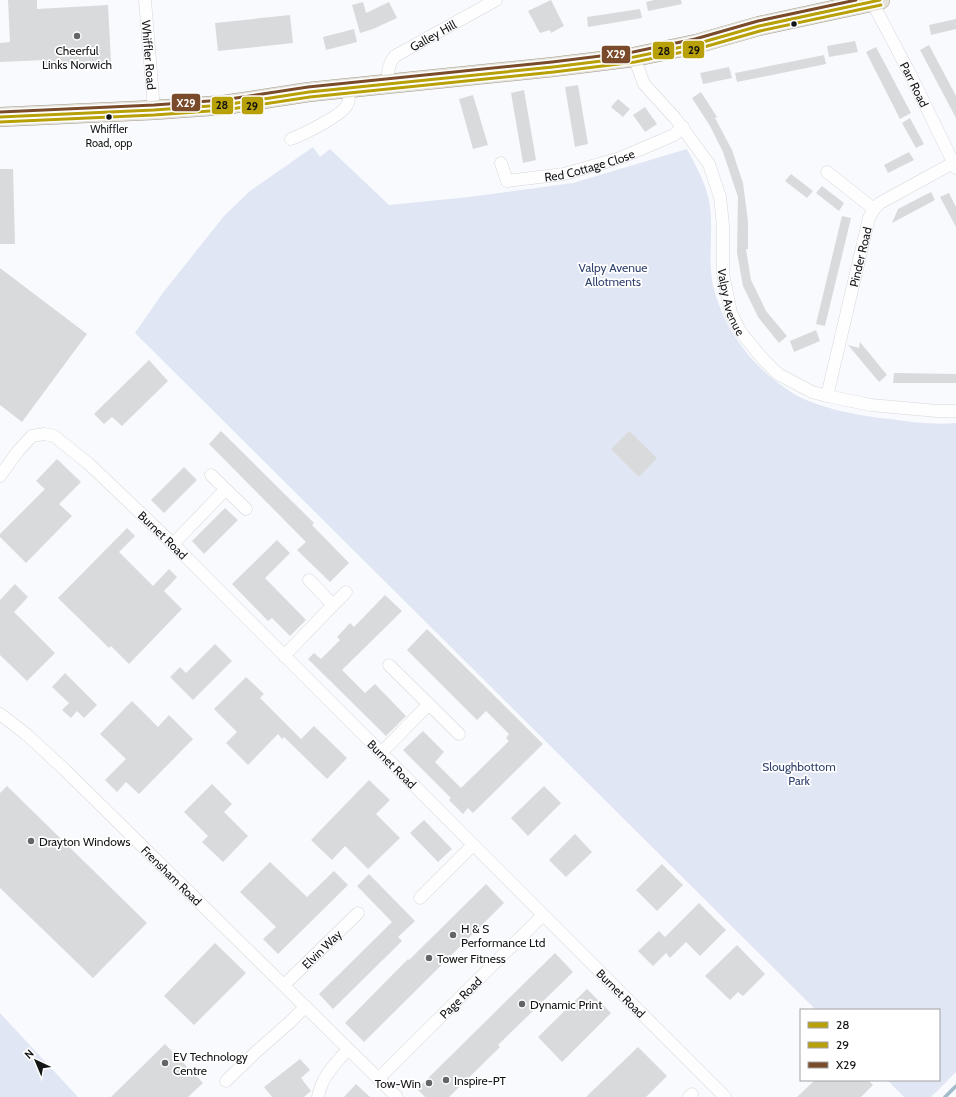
<svg xmlns="http://www.w3.org/2000/svg" width="956" height="1097" font-family="Cabin,sans-serif">
<rect width="100%" height="100%" fill="#f8fafd"/>
<path fill="#e0e6f4" d="M313 147 320 157 330 149 389 205 469 197 573 183 687 149C695 164 704 180 708 196 716 228 705 262 715 293 727 334 755 369 791 392 816 408 860 416 890 419 911 422 934 425 956 423V1072L931 1097H904L887 1080H939V1010H816L135 333 162 294 224 216 250 191Z
M0 1013 78 1097H0Z"/>
<g fill="none" stroke-linecap="round" stroke-linejoin="round">
<path stroke="#a2baca" stroke-width="3.5" d="M945 1097 956 1086"/>
</g>
<path fill="#d9dadc" d="M8 0H37V9L108 5 111 62 45 66V60L0 62V43L10 42Z
M551 0 564 26 551 33 550 30 540 33 528 11Z
M654 0H681L682 4 648 11 646 2Z
M363 2 366 13 389 2 397 18 373 29 360 33 352 5Z
M640 9 642 18 588 27 587 17Z
M290 15 293 43 218 51 215 23Z
M956 19V29L931 35 929 25Z
M354 29 357 42 326 50 323 37Z
M855 41 858 52 829 57 827 46Z
M929 45 956 96V118L920 50Z
M876 47 911 113 900 119 866 52Z
M824 55 826 64 737 82 735 73Z
M729 67 732 78 703 84 700 73Z
M578 85 588 144 575 147 565 87Z
M524 90 536 160 523 163 511 93Z
M701 92 717 117 715 118 732 150 743 183 748 221V249H746L751 280 766 311 787 336 779 343 758 317 743 286 737 253 738 197 723 152 710 126 692 98Z
M473 95 488 145 473 149 459 99Z
M618 99 630 109 623 117 611 107Z
M645 107 657 124 645 132 633 115Z
M910 118 924 144 916 148 902 123Z
M909 152 914 160 888 173 884 165Z
M0 169H13L15 244H0Z
M791 174 813 191 807 198 785 181Z
M822 186 844 203 839 211 816 193Z
M931 192 935 200 892 223 898 209Z
M949 193 956 207V227L940 197Z
M842 216 851 218 825 326 816 324Z
M0 268 87 334 22 422 0 405Z
M816 330 820 341 794 352 790 341Z
M860 342 887 375 879 382 848 345 859 348Z
M149 360 168 381 122 426 112 417 104 424 94 414Z
M894 373 956 374V383H893Z
M221 431 314 523 312 525 349 563 330 582 297 550 306 542 209 444Z
M629 431 657 458 639 477 611 449Z
M57 459 81 482 59 504 72 516 26 563 0 537V534L45 489 36 481Z
M184 467 197 480 164 513 151 500Z
M225 508 238 520 204 554 192 541Z
M127 528 135 536 119 552 153 586 169 569 177 577 164 591 182 609 129 664 111 646 109 648 58 598Z
M277 540 290 553 265 578 306 620 290 636 272 618 268 621 232 584Z
M15 584 28 597 14 612 55 653 27 681 0 655V600Z
M385 595 402 611 342 670 365 693 375 684 406 716 386 736 308 659 314 653 321 659 340 640 337 637 350 623 354 627Z
M427 629 543 744 473 813 468 808 463 814 449 800 451 798 403 750 423 731 444 752 435 762 461 788 509 741 506 738 509 734 486 711 477 720 407 650Z
M215 644 232 661 193 700 170 677 180 667 186 673Z
M65 673 97 705 84 718 77 711 71 718 62 710 69 703 52 687Z
M246 677 264 694 260 698 301 739 314 726 347 758 327 779 284 737 282 739 278 734 248 765 226 743 237 732 214 709Z
M132 701 158 727 169 715 193 739 139 794 126 782 117 792 105 780 126 759 100 734Z
M369 780 390 800 376 814 400 838 368 869 345 846 332 860 311 840Z
M212 784 232 804 224 812 248 836 223 862 202 842 208 836 184 812Z
M7 786 147 923 93 978 0 888V793Z
M544 786 561 803 528 836 511 818Z
M424 820 452 849 438 862 410 833Z
M575 834 592 852 566 877 549 860Z
M270 862 307 897 334 871 348 885 278 954 263 939 276 927 240 892Z
M662 864 683 885 657 911 636 890Z
M369 874 415 921 398 937 402 941 333 1009 319 994 392 922 357 886Z
M486 884 504 903 364 1042 345 1023 408 959 409 960Z
M699 903 726 930 700 956 686 942 670 958 666 953 653 966 638 951 659 931 665 937Z
M215 943 246 973 194 1025 164 996Z
M737 945 765 974 743 996 738 992 730 1000 705 976Z
M555 953 573 972 498 1045 500 1047 449 1097H425L417 1089Z
M587 989 611 1013 562 1062 538 1037Z
M165 1044 203 1083 188 1097H111Z
M638 1047 667 1076 646 1097H586Z
M300 1059 310 1070 301 1078 311 1091 304 1097H272L264 1087Z
M815 1080H868L873 1085 861 1097H797Z
M356 1084 370 1097H344Z"/>
<g fill="none" stroke-linecap="round" stroke-linejoin="round">
<defs>
<g id="street">
<path id="s1" d="M145 0 154 110"/>
<path id="s2" d="M871 0 909 72 956 168"/>
<path id="s3" d="M634 57 644 84 675 118 709 164 720 197 723 225V274L731 313 740 331 762 358 778 374 812 392 827 396 871 405 937 411H956"/>
<path id="s4" d="M388 84C387 73 388 64 395 56L496 0"/>
<path d="M291 139C304 134 341 116 347 105 350 100 349 93 348 87"/>
<path id="s5" d="M501 163 507 181 564 174 620 158 674 135 683 127"/>
<path d="M827 172 874 209"/>
<path id="s6" d="M827 396 869 218 874 209 880 203 953 163"/>
<path d="M211 475 246 509"/>
<path id="s7" d="M0 476 18 451 32 436 44 434 54 436 89 464 173 544 725 1097"/>
<path d="M173 544 225 490"/>
<path d="M333 605 346 592"/>
<path d="M284 656 333 605 309 580"/>
<path d="M389 665 459 734"/>
<path id="s8" d="M0 714 26 734 65 770 397 1097"/>
<path d="M381 753 429 704"/>
<path d="M420 898 473 845"/>
<path id="s9" d="M284 985 358 913"/>
<path id="s10" d="M378 1079 543 915"/>
<path d="M226 1081 257 1051 290 1022 305 1007"/>
<path d="M318 1097C323 1074 334 1066 348 1049"/>
<path d="M689 1097 692 1094"/>
</g>
<path id="primary" d="M0 117 154 110 224 105 309 92 553 67 634 57 696 44 759 26 880 0"/>
</defs>
<use href="#street" stroke="#d6d7da" stroke-width="13"/>
<use href="#primary" stroke="#a49e90" stroke-width="20"/>
<use href="#street" stroke="#fefeff" stroke-width="12"/>
<use href="#primary" stroke="#e5e2d9" stroke-width="19"/>
<defs>
<path id="bus-1" d="M0 117 154 110 224 105 309 92 553 67 634 57 696 44 759 26 880 0"/>
<path id="bus-2" d="M0 122 154 115 224 110 310 97 554 72 635 62 697 49 760 31 881 5"/>
<path id="bus-3" d="M0 112 154 105 223 100 308 87 552 62 633 52 695 39 758 21 856 0"/>
</defs>
<use href="#bus-1" stroke="#fff" stroke-width="6"/>
<use href="#bus-2" stroke="#fff" stroke-width="6"/>
<use href="#bus-3" stroke="#fff" stroke-width="6"/>
<use href="#bus-1" stroke="#b8a108" stroke-width="3"/>
<use href="#bus-2" stroke="#b8a108" stroke-width="3"/>
<use href="#bus-3" stroke="#7a4b2a" stroke-width="3"/>
</g>
<g fill="#141517" stroke="#fff" stroke-width="1.5">
<circle cx="794" cy="24" r="3.5"/>
<circle cx="109" cy="117" r="3.5"/>
</g>
<g fill="#646568" stroke="#fff" stroke-width="1.5">
<circle cx="77" cy="36" r="4"/>
<circle cx="31" cy="841" r="4"/>
<circle cx="453" cy="935" r="4"/>
<circle cx="429" cy="958" r="4"/>
<circle cx="522" cy="1004" r="4"/>
<circle cx="165" cy="1063" r="4"/>
<circle cx="446" cy="1080" r="4"/>
<circle cx="429" cy="1083" r="4"/>
</g>
<g text-anchor="middle" dominant-baseline="central" stroke-width="3.5" stroke-linejoin="round" paint-order="stroke">
<g font-size="11" fill="#141517" stroke="#fff">
<text x="109" y="129">Whiffler<tspan x="109" dy="14">Road, opp</tspan></text>
</g>
<g font-size="12" fill="#141517" stroke="#fff">
<text stroke="none"><textPath href="#s4" startOffset="73">Galley Hill</textPath></text>
<text stroke="none"><textPath href="#s1" startOffset="55">Whiffler Road</textPath></text>
<text stroke="none"><textPath href="#s2" startOffset="95">Parr Road</textPath></text>
<text stroke="none"><textPath href="#s5" startOffset="103">Red Cottage Close</textPath></text>
<text stroke="none"><textPath href="#s6" startOffset="143">Pinder Road</textPath></text>
<text stroke="none"><textPath href="#s3" startOffset="273">Valpy Avenue</textPath></text>
<text stroke="none"><textPath href="#s7" startOffset="221">Burnet Road</textPath></text>
<text stroke="none"><textPath href="#s7" startOffset="545">Burnet Road</textPath></text>
<text stroke="none"><textPath href="#s8" startOffset="236">Frensham Road</textPath></text>
<text stroke="none"><textPath href="#s9" startOffset="52">Elvin Way</textPath></text>
<text stroke="none"><textPath href="#s7" startOffset="869">Burnet Road</textPath></text>
<text stroke="none"><textPath href="#s10" startOffset="116">Page Road</textPath></text>
</g>
<g font-size="12" fill="#141517" stroke="#fff" text-anchor="start">
<text x="77" y="50" text-anchor="middle">Cheerful<tspan x="77" dy="14">Links Norwich</tspan></text>
<text x="39" y="841">Drayton Windows</text>
<text x="461" y="928">H &amp; S<tspan x="461" dy="14">Performance Ltd</tspan></text>
<text x="437" y="958">Tower Fitness</text>
<text x="530" y="1004">Dynamic Print</text>
<text x="173" y="1056">EV Technology<tspan x="173" dy="14">Centre</tspan></text>
<text x="454" y="1080">Inspire-PT</text>
<text x="421" y="1083" text-anchor="end">Tow-Win</text>
</g>
<g font-size="12" fill="#31426e" stroke="#fff">
<text x="613" y="267">Valpy Avenue<tspan x="613" dy="14">Allotments</tspan></text>
<text x="799" y="766">Sloughbottom<tspan x="799" dy="14">Park</tspan></text>
</g>
</g>
<g stroke="#fff" stroke-width="1.5">
<rect x="682" y="40" width="23" height="19" rx="4" fill="#b8a108"/>
<rect x="652" y="41" width="23" height="19" rx="4" fill="#b8a108"/>
<rect x="601" y="45" width="30" height="19" rx="4" fill="#7a4b2a"/>
<rect x="171" y="93" width="30" height="19" rx="4" fill="#7a4b2a"/>
<rect x="211" y="96" width="23" height="19" rx="4" fill="#b8a108"/>
<rect x="241" y="96" width="23" height="19" rx="4" fill="#b8a108"/>
</g>
<g font-size="11" text-anchor="middle" font-weight="bold" fill="#fff">
<text x="616" y="58">X29</text>
<text x="186" y="107">X29</text>
</g>
<g font-size="11" text-anchor="middle" font-weight="bold" fill="#111">
<text x="694" y="54">29</text>
<text x="664" y="55">28</text>
<text x="222" y="109">28</text>
<text x="252" y="110">29</text>
</g>
<rect x="800" y="1009" width="140" height="72" fill="#ffffff" stroke="#a1a1a2"/>
<rect x="808" y="1022" width="20" height="6" fill="#b8a108" stroke="#a1a1a2"/>
<text x="836" y="1029" font-size="12" fill="#141517">28</text>
<rect x="808" y="1042" width="20" height="6" fill="#b8a108" stroke="#a1a1a2"/>
<text x="836" y="1049" font-size="12" fill="#141517">29</text>
<rect x="808" y="1062" width="20" height="6" fill="#7a4b2a" stroke="#a1a1a2"/>
<text x="836" y="1069" font-size="12" fill="#141517">X29</text>
<g transform="translate(36 1061) rotate(316)" stroke="#ffffff" stroke-width="3" paint-order="stroke">
<path d="M0-3L7 15L0 10L-7 15Z" fill="#141517"/>
<text y="-6" font-size="11" font-weight="bold" text-anchor="middle" fill="#141517">N</text>
</g>
</svg>
